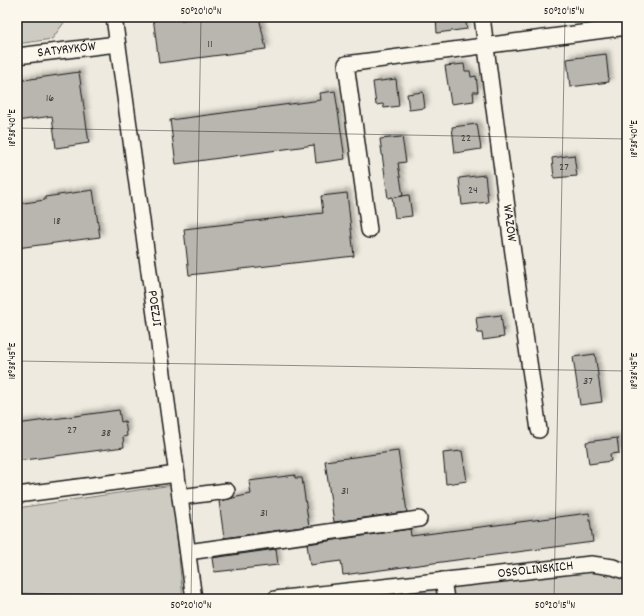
<svg xmlns="http://www.w3.org/2000/svg" width="644" height="616" font-family="Dekko,sans-serif">
<defs>
<filter id="shadow"><feDropShadow dx="3.5" dy="-3.5" stdDeviation="2" flood-color="#0004"/></filter>
</defs>
<rect width="100%" height="100%" fill="#eeeadf"/>
<filter id="ink" filterUnits="userSpaceOnUse"><feTurbulence type="fractalNoise" baseFrequency=".025" numOctaves="2"/><feDisplacementMap in="SourceGraphic" scale="8" xChannelSelector="R" yChannelSelector="G"/><feConvolveMatrix kernelMatrix="1 2 1 2 8 2 1 2 1" color-interpolation-filters="sRGB"/></filter>
<g filter="url(#ink)">
<path fill="#ceccc2" stroke="#75746f" d="M17 17H68L52 39 17 44Z
M172 485 183 599H17V508Z
M537 569 627 572V599H372L443 580Z"/>
<path fill="#b9b6af" stroke="#1c1c1c" filter="url(#shadow)" d="M153 17H181V20L206 17H259L266 49 159 63Z
M436 17H465L467 29 437 33Z
M606 54 609 82 570 87 567 59Z
M464 64 465 71H470L471 77 476 76 478 92H473L474 101 451 104 445 66Z
M79 72 89 143 56 148 52 116 17 121V81Z
M396 79 399 106 384 108 383 104 376 105 373 82Z
M335 91 345 159 316 163 314 145 176 164 170 120 321 100 320 93Z
M423 92 425 108 409 110 407 94Z
M477 124 481 149 455 153 452 127Z
M402 137 406 162 398 163 403 196 395 197 409 195 412 216 395 218 392 197 388 198 380 139Z
M574 155 577 176 554 178 552 158Z
M485 175 488 202 462 205 459 178Z
M93 190 100 237 17 248V204L45 200V197Z
M347 193 354 256 189 275 184 229 323 213 321 196Z
M501 315 504 337 483 340 482 333H478L476 318Z
M595 354 602 402 580 405 573 357Z
M119 410 121 422 125 421 127 436 123 437 124 447 17 461V424Z
M617 438 619 453 610 454 611 461 589 464 586 442Z
M398 451 407 512 334 522 325 461Z
M462 451 467 481 446 484 443 453Z
M295 475V478H302L309 526 224 538 219 501 251 494 249 481Z
M589 513 593 542 343 575 341 561 310 565 307 544 410 529 411 536Z
M276 549 278 565 214 572 212 558Z"/>
<g fill="none" stroke-linecap="round" stroke-linejoin="round">
<defs>
<g id="minor">
<path id="s1" d="M114 17 194 599"/>
<path id="s2" d="M482 17 513 253 539 430"/>
<path id="s3" d="M17 56 117 44"/>
<path d="M369 230 346 64 627 27"/>
<path d="M17 495 177 474"/>
<path d="M180 497 227 491"/>
<path d="M188 552 419 519"/>
<path d="M443 580 446 599"/>
<path id="s4" d="M275 599 591 564 613 567 627 572"/>
</g>
</defs>
<use href="#minor" stroke="#1c1c1c" stroke-width="18"/>
<use href="#minor" stroke="#fbf7ec" stroke-width="15"/>
</g>
</g>
<path fill="none" stroke="#1c1c1c" stroke-width="1" stroke-opacity="0.45" d="M17 128 627 139M17 361 627 371M17 593 342 599M191 599 201 17M554 599 565 17"/>
<g text-anchor="middle" dominant-baseline="central" stroke-width="3" stroke-linejoin="round" paint-order="stroke">
<g font-size="12" fill="#434241">
<text x="210" y="44">11</text>
<text x="50" y="98">16</text>
<text x="466" y="138">22</text>
<text x="564" y="167">27</text>
<text x="473" y="190">24</text>
<text x="57" y="221">18</text>
<text x="588" y="381">37</text>
<text x="72" y="430">27</text>
<text x="106" y="433">38</text>
<text x="345" y="491">31</text>
<text x="264" y="513">31</text>
</g>
<g font-size="14" fill="#1c1c1c" stroke="#fbf7ec">
<text stroke="none"><textPath href="#s3" startOffset="50">SATYRYKÓW</textPath></text>
<text stroke="none"><textPath href="#s2" startOffset="208">WAZÓW</textPath></text>
<text stroke="none"><textPath href="#s1" startOffset="294">POEZJI</textPath></text>
<text stroke="none"><textPath href="#s4" startOffset="262">OSSOLIŃSKICH</textPath></text>
</g>
</g>
<rect width="644" height="616" fill="none" stroke="#fbf7ec" stroke-width="44"/>
<rect x="22" y="22" width="600" height="572" fill="none" stroke="#1c1c1c" stroke-width="1.5"/>
<g font-size="10" text-anchor="middle" fill="#1c1c1c">
<text x="201" y="14">50°20'10"N</text>
<text x="564" y="14">50°20'15"N</text>
<text transform="translate(11 128) rotate(-90)" y="4">18°38'40"E</text>
<text transform="translate(633 139) rotate(-90)" y="4">18°38'40"E</text>
<text transform="translate(11 361) rotate(-90)" y="4">18°38'45"E</text>
<text transform="translate(633 371) rotate(-90)" y="4">18°38'45"E</text>
<text x="191" y="608">50°20'10"N</text>
<text x="555" y="608">50°20'15"N</text>
</g>
</svg>
